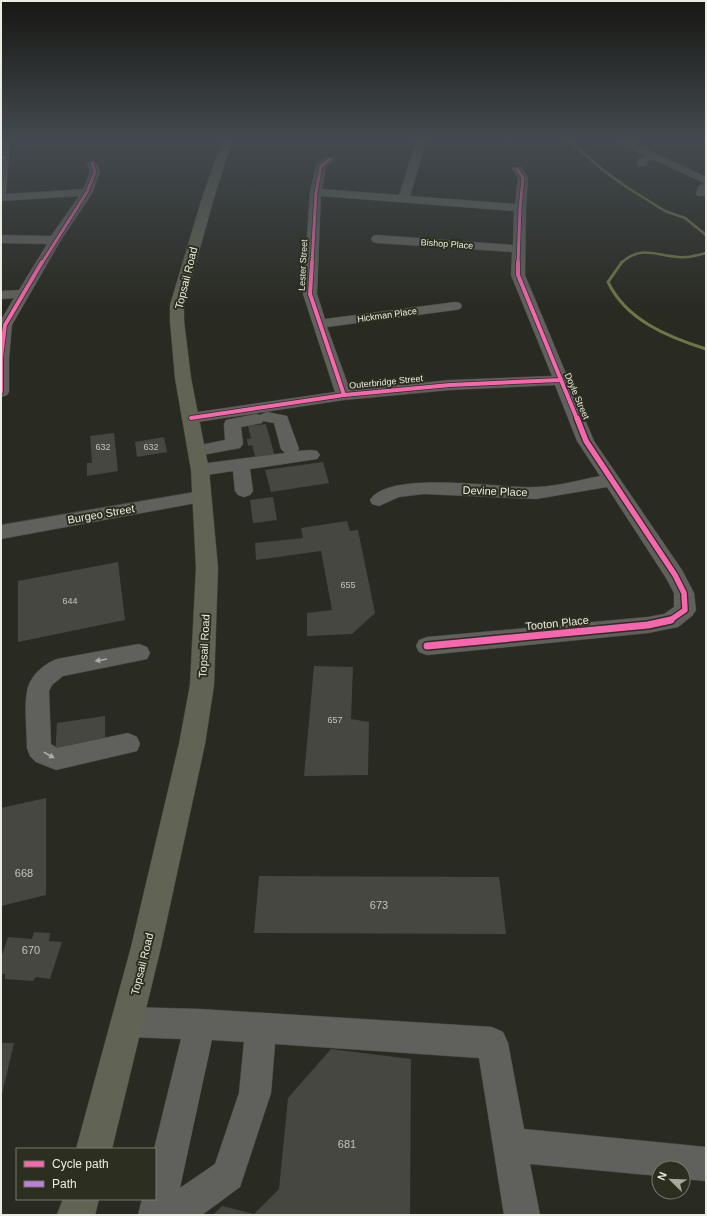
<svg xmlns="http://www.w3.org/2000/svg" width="707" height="1216" font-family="Arial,sans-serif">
<rect width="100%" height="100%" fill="#292a22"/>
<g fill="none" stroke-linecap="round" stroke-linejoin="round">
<path stroke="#717645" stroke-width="2.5" d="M566 141 579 149 604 171 628 188 665 211 685 218 706 235
M621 263C641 245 654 255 678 257 688 258 696 256 706 253"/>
<path stroke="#717645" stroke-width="3" d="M622 262 608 282C626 320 668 337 706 349"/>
</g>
<path fill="#464740" d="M266 424 275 457 256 460 252 445 248 446 247 439 251 438 248 426Z
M114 433 118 471 87 476V463H92L90 436Z
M164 437 167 452 137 457 135 442Z
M323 462 329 483 271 492 265 470Z
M273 497 277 520 253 523 250 500Z
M347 521 350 531 358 530 375 613 352 634 307 636V613L332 610 321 551 256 560 255 543 303 538 301 528Z
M118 562 125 620 18 642V581Z
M314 666 353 667 351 719 369 722 368 775 304 776Z
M105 716V748L55 756 57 723Z
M46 798V895L1 906V808Z
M259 876 499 877 506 934 254 933Z
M34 932 50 933 49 941 62 942 50 979 36 977 33 981 5 979V974H1V958L8 937 32 939Z
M1 1043H14L2 1094H1Z
M331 1049 411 1059 410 1215H213L222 1206 254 1214 279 1189 288 1098Z"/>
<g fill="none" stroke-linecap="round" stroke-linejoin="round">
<defs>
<path id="minor" d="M1 141H10L6 194 83 189 90 172 87 163 92 160 97 163 100 172 93 192 61 240 12 325 9 358V392L7 395 1 397V320L14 298 1 299V291L19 290 47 244 1 243V235L51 236 79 196 1 201Z
M416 141H426L410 196 515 204 518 178 512 169 513 167H521L528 178 526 208 525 275 594 441 682 570 694 593 696 610 692 616 678 627 648 633 427 655 419 652 416 646 419 640 427 637 648 617 664 614 674 607V593L666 578 607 487 536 499 424 494 399 497 379 506 372 504 370 500C389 469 502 489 537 487 558 486 580 480 600 476L577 441 555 385 450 390 344 400 191 423 185 421 183 418 185 415 191 413 335 392 303 294 310 192 316 166 326 157H334L335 159 326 167 322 189 399 195ZM321 196 514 211 513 245 377 235 373 236 371 239 373 242 377 243 512 252 511 275 552 376 450 380 350 390 327 327 455 310 460 309 462 306 460 303 455 302 325 319 317 294Z
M653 153 657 154 658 156 657 158 648 161 646 166H638L637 164 640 157Z
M706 183V196H698L696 194C698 186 698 185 706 183Z
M267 412 287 416 299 449 297 451 311 450 317 451 320 455 317 459 250 469 253 491 250 495 244 497 238 495 235 491 233 471 200 476 194 474 191 470 194 466 200 464 285 453 281 449 274 423 263 421 262 423 241 427 243 444 240 448 197 456 191 455 188 451 191 447 225 440 224 424 226 420 256 414 260 415Z
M201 491 207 493 210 497 207 501 1 539V525Z
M139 644 147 647 150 653 147 659 63 676 52 685 49 691 51 744 57 748 128 733 137 737 140 744 137 751 56 770 36 762 30 756 27 748C27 732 24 706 27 692 29 677 43 664 57 659Z
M127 1007 200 1009 492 1027 503 1032 508 1043 524 1129 706 1147V1181L683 1179V1168H659V1176L530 1164 540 1215H504L479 1058 275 1044 271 1093 240 1187 202 1215H138L142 1199H155L154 1149 181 1039 127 1037 116 1033 112 1022 116 1011ZM212 1040 244 1042 239 1093 215 1164 180 1188Z"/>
<path id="major" d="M222 141H232L214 198 184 305V321L191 378 209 470 218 568 214 685 205 744 161 947 112 1149H76L131 947 179 744 190 685 196 568 191 470 175 378 170 321V305L202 198Z
M617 141H630L706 177V184L618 143Z
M63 1199H99L95 1215H57Z"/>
</defs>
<use href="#minor" stroke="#45463f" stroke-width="1"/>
<use href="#major" stroke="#45463f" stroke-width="1"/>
<use href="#minor" fill="#60615c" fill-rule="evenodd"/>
<use href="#major" fill="#616354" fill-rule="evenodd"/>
<path stroke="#c07fdc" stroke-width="2.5" stroke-dasharray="5.5 2.5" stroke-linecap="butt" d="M1 158 5 157"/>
<defs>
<path id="cycleway-far3" d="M517 169 523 178 520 208 518 263
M42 263 87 192 95 172 92 163
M312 263 316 192 321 166 330 159"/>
<path id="cycleway-far2" d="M312 262 310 294 344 395
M518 262V275L577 419
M1 392V358L5 325 42 262
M191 418 344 395 450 385 560 380"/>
<path id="cycleway-far1" d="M577 418 586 441 675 575 684 593 685 610 669 621"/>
<path id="cycleway" d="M427 646 648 625 671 620"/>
</defs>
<use href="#cycleway-far3" stroke="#2c2e1f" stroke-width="4.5"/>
<use href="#cycleway-far2" stroke="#2c2e1f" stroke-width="5.5"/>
<use href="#cycleway-far1" stroke="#2c2e1f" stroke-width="8"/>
<use href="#cycleway" stroke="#2c2e1f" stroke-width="10"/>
<use href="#cycleway-far3" stroke="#f766af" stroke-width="3"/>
<use href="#cycleway-far2" stroke="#f766af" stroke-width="4"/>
<use href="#cycleway-far1" stroke="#f766af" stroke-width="5.5"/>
<use href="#cycleway" stroke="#f766af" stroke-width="7"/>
</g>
<defs><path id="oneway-solid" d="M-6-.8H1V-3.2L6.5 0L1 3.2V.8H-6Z"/></defs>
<g fill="#acaea6">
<use href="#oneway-solid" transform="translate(101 660) rotate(170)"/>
<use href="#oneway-solid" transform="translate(49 755) rotate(29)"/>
</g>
<linearGradient id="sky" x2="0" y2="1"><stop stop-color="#171713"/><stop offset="0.45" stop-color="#434a4f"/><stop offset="1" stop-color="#434a4f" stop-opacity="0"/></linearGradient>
<rect width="707" height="311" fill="url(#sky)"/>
<g text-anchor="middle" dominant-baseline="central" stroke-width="4" stroke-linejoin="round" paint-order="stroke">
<g font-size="9" fill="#ebede3" stroke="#2c2e1f">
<text transform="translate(447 244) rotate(4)">Bishop Place</text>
<text transform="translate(303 265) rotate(-87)">Lester Street</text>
<text transform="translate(387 315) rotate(-8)">Hickman Place</text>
<text transform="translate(386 382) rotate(-6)">Outerbridge Street</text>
<text transform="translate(577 396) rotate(67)">Doyle Street</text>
</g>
<g font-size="9" fill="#c2c4ba">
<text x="103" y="447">632</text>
<text x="151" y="447">632</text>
<text x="348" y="585">655</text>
<text x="70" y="601">644</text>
<text x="335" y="720">657</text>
</g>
<g font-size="11" fill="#ebede3" stroke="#2c2e1f">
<text transform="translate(186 278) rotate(-76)">Topsail Road</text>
<text transform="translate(495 491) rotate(2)">Devine Place</text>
<text transform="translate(101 514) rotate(-10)">Burgeo Street</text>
<text transform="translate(557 623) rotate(-6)">Tooton Place</text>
<text transform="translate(204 646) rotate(-87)">Topsail Road</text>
<text transform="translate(142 964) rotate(-76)">Topsail Road</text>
</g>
<g font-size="11" fill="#c2c4ba">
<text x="24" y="873">668</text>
<text x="379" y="905">673</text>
<text x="31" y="950">670</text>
<text x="347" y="1144">681</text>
</g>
</g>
<rect width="707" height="1216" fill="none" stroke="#ebede3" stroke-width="4"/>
<rect x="16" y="1148" width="140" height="52" fill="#2c2e1f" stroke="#787a6d"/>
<rect x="24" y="1161" width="20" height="6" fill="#f766af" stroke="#787a6d"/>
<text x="52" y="1168" font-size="12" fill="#ebede3">Cycle path</text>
<rect x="24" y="1181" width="20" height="6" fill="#c07fdc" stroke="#787a6d"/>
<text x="52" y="1188" font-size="12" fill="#ebede3">Path</text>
<g transform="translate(671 1180) rotate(293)"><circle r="19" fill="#2c2e1f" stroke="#787a6d"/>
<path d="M0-3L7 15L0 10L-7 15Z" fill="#a7a99f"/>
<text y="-6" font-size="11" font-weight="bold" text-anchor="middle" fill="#ebede3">N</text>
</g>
</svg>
